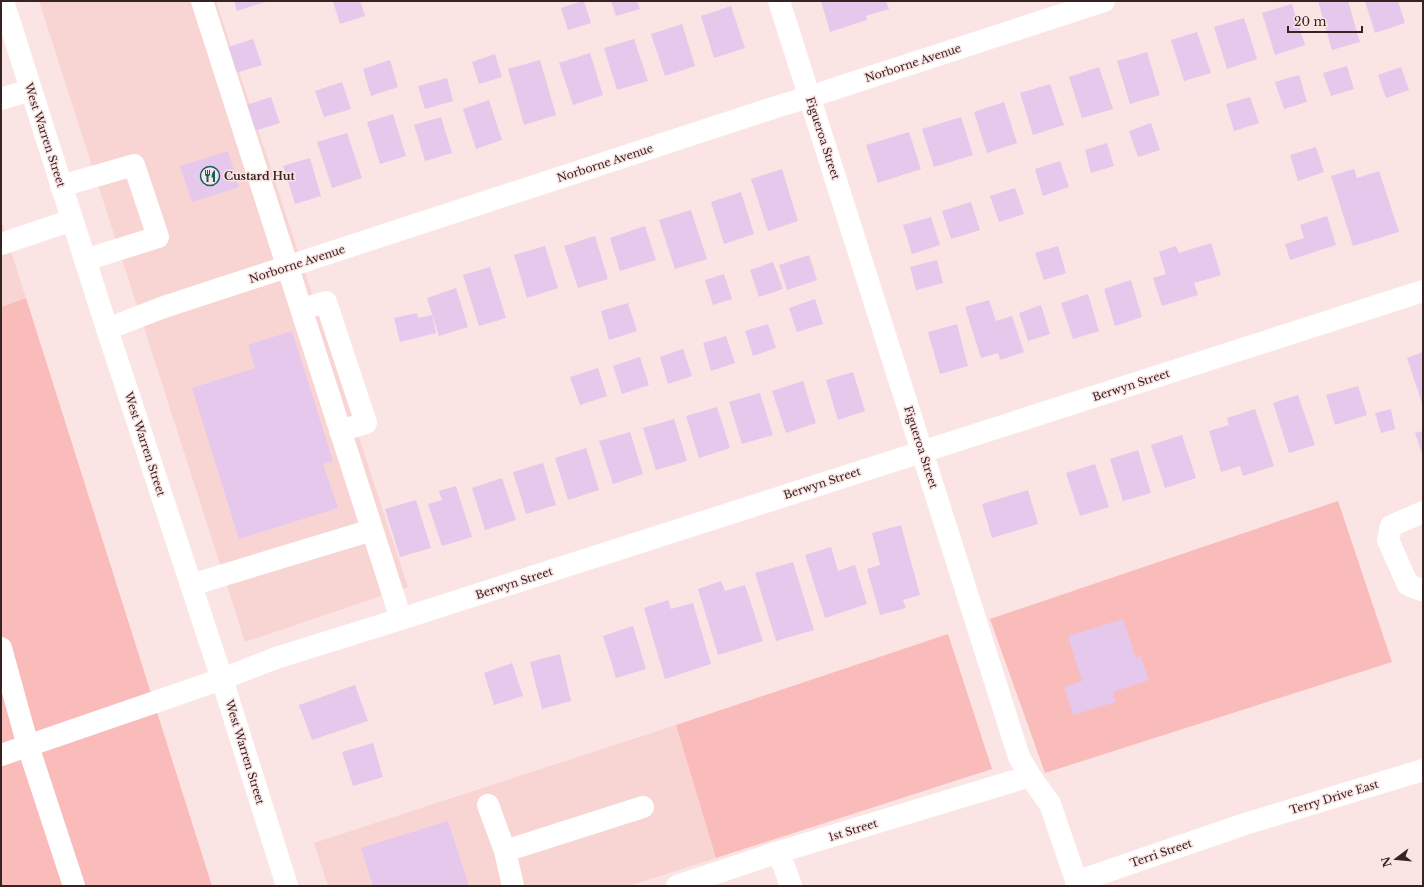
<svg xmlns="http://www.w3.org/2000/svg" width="1424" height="887" font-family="'Libre Baskerville',serif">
<rect width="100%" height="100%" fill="#fae5e4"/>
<path fill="#f8d5d3" d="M39 1H216L408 587 245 642Z
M1 220 26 298 1 307Z
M676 725 716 858 629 886H328L314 843Z"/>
<path fill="#f9bcba" d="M26 298 212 886H1V307Z
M1338 501 1392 662 1045 773 990 619Z
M948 634 992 769 716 858 676 725Z"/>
<path fill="#e5c8eb" d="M234 1H268L237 11Z
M333 1H360L365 16 340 24Z
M582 1H584L591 23 568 30 561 8Z
M611 1H637L640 9 616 16Z
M821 1H886L889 9 866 16 867 20 830 32Z
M1318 1H1348L1360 42 1332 50Z
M1365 1H1398L1405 23 1375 33Z
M1292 4 1305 45 1275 55 1262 13Z
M731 6 745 48 714 58 701 16Z
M1244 18 1257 59 1227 69 1214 27Z
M682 24 695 66 665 76 651 34Z
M1197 32 1211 73 1184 81 1171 40Z
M253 39 262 65 236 73 228 47Z
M634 39 648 81 617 90 604 48Z
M1147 52 1160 95 1130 104 1117 61Z
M590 53 603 95 573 105 559 63Z
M495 54 502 77 479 84 472 62Z
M390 60 398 87 371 96 363 69Z
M540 60 556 115 524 125 508 69Z
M1347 66 1354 89 1331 96 1323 73Z
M1099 67 1113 109 1082 118 1069 77Z
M1401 67 1409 90 1386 98 1378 75Z
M1299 75 1307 102 1284 109 1275 82Z
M447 78 453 101 425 109 418 86Z
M342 82 351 109 324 117 315 91Z
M1050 84 1064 125 1033 135 1020 93Z
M271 97 280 123 254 131 246 105Z
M1250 97 1259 123 1234 131 1226 104Z
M489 100 502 140 476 149 463 109Z
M1004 102 1017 143 987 153 974 112Z
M393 114 406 156 380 164 367 122Z
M441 117 452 153 425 161 414 125Z
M961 117 973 155 934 167 922 129Z
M1151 123 1160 150 1138 157 1129 131Z
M909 132 921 169 878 183 866 145Z
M347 133 362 178 332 188 317 142Z
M1107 143 1114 166 1091 173 1085 150Z
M1316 147 1324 172 1298 181 1290 155Z
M228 151 239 187 192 202 180 166Z
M310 158 321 196 295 204 283 166Z
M1060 161 1069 187 1043 196 1035 169Z
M782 169 798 221 768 231 751 179Z
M1354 169 1357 178 1379 171 1399 232 1353 246 1331 176Z
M1015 188 1024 214 999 222 990 196Z
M741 192 754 234 724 244 711 202Z
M971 202 980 230 951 239 942 211Z
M691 210 707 259 675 269 659 220Z
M1327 216 1336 245 1290 260 1285 244 1304 238 1300 225Z
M931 217 940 245 912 254 903 225Z
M645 226 656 260 620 271 610 238Z
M595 236 608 279 578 288 564 246Z
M1211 243 1221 275 1194 283 1198 295 1162 306 1153 278 1166 274 1159 252 1176 246 1179 253Z
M545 246 558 288 527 298 514 255Z
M1058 246 1066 273 1044 280 1035 253Z
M809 255 817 280 787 290 779 265Z
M937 260 943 283 916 290 910 267Z
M773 262 783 289 759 297 750 270Z
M490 267 506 318 479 326 463 275Z
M724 274 732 299 713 305 705 280Z
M1131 280 1142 317 1115 326 1104 289Z
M456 288 468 327 439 336 427 298Z
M1088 294 1099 331 1073 339 1061 303Z
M815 299 823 324 797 332 789 308Z
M989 300 996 321 1012 316 1024 352 1000 360 998 353 981 358 965 307Z
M628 303 637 331 609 340 601 311Z
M1041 305 1050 334 1028 341 1019 313Z
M417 313 418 318 432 315 436 333 400 342 394 318Z
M768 324 776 348 753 356 745 331Z
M957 324 968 366 940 374 928 332Z
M292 331 333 461 323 464 338 508 239 539 192 388 255 368 248 345Z
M726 336 735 363 711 371 703 343Z
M683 349 692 376 668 384 660 357Z
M1423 352V406L1407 358Z
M640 357 649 385 622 394 613 366Z
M598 368 607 396 580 405 570 377Z
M853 372 865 411 838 420 826 380Z
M803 381 816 423 786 433 772 391Z
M1358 386 1367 415 1335 425 1326 395Z
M760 393 773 435 742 444 729 402Z
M1298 395 1315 445 1289 453 1273 403Z
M717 407 730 448 699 458 686 416Z
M1255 409 1274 466 1243 476 1240 466 1221 472 1209 431 1229 425 1227 418Z
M1391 409 1395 429 1381 433 1375 413Z
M674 419 687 461 656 470 643 428Z
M1423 431V456L1415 433Z
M630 432 643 474 613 484 599 441Z
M1182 435 1196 478 1165 488 1151 445Z
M586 448 599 490 568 500 555 458Z
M1138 450 1151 493 1123 501 1110 459Z
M543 463 556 505 526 514 513 472Z
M1095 464 1109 507 1080 516 1066 473Z
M502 478 516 520 485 530 472 488Z
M456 486 472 537 442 546 428 504 442 500 439 491Z
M1028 490 1038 524 992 538 982 504Z
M416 500 431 548 400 557 385 509Z
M901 525 920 595 903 600 906 608 880 615 867 569 880 565 872 533Z
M831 547 838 571 855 565 867 604 825 618 805 555Z
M793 562 814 630 776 641 755 573Z
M721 581 725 591 745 585 763 641 718 655 698 589Z
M668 600 671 609 693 603 711 664 665 679 644 608Z
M1123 619 1136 658 1141 656 1149 680 1113 692 1116 702 1073 715 1064 687 1082 681 1068 636Z
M633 626 646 669 616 678 603 636Z
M560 654 571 701 542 709 530 662Z
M512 663 523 696 494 705 484 673Z
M355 685 368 721 312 740 299 705Z
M373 743 383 777 353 786 342 752Z
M448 821 469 886H373L361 848Z"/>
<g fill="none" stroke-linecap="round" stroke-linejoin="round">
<path stroke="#fff" stroke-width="22" d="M202 1 401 619
M779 1 1019 757 1030 776 1050 804 1078 886
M1 99 31 90
M61 186 134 165 158 237 85 260
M1 244 72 220
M302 309 326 302 366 423 340 431
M107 329 164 307 779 106 809 97 1104 1
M1423 512 1391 526 1388 540 1408 585 1421 590 1423 589
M191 585 372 530
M1 648 28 746 74 886
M1 755 222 679 276 658 401 619 1423 291
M488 805 505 851
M779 852 791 886
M1076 882 1245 824 1423 770
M513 886 505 851 643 807
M677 886 779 852 1030 776"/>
<path stroke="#fff" stroke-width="22" d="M3 1 107 329 222 679 287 886"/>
</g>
<defs>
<symbol id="restaurant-ring" viewBox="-11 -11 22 22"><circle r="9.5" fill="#fae5e4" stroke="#106165" stroke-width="1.5"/><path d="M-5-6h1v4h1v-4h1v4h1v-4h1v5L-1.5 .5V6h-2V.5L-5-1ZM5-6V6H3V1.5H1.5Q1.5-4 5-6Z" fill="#106165"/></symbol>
</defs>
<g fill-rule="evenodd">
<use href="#restaurant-ring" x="199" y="165" width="22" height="22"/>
</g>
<g text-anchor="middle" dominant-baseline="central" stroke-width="3" stroke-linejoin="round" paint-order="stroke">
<g font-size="11" fill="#362423" stroke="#fae5e4">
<text transform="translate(913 63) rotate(-18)">Norborne Avenue</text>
<text transform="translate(45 135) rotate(72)">West Warren Street</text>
<text transform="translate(823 138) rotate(72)">Figueroa Street</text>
<text transform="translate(605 163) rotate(-18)">Norborne Avenue</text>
<text transform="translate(297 264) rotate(-18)">Norborne Avenue</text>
<text transform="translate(1131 385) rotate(-18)">Berwyn Street</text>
<text transform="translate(145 444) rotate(72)">West Warren Street</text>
<text transform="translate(921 447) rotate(72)">Figueroa Street</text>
<text transform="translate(822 483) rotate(-18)">Berwyn Street</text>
<text transform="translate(514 583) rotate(-18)">Berwyn Street</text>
<text transform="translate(245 752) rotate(73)">West Warren Street</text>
<text transform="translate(1334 797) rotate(-17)">Terry Drive East</text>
<text transform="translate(853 830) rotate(-17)">1st Street</text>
<text transform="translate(1161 853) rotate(-19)">Terri Street</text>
</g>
<g font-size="11" font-weight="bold" fill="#362423" stroke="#fae5e4" text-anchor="start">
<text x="224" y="176">Custard Hut</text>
</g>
</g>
<rect width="1424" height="887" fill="none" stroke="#362423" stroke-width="4"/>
<g transform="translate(1396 859) rotate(254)" stroke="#fae5e4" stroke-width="3" paint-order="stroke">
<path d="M0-3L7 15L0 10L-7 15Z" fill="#362423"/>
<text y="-6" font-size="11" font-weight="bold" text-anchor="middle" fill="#362423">N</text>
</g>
<path d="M1288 26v6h74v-6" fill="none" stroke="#362423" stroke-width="2"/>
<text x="1294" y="26" font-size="12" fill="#362423" stroke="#fae5e4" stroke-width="3" paint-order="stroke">20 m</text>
</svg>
